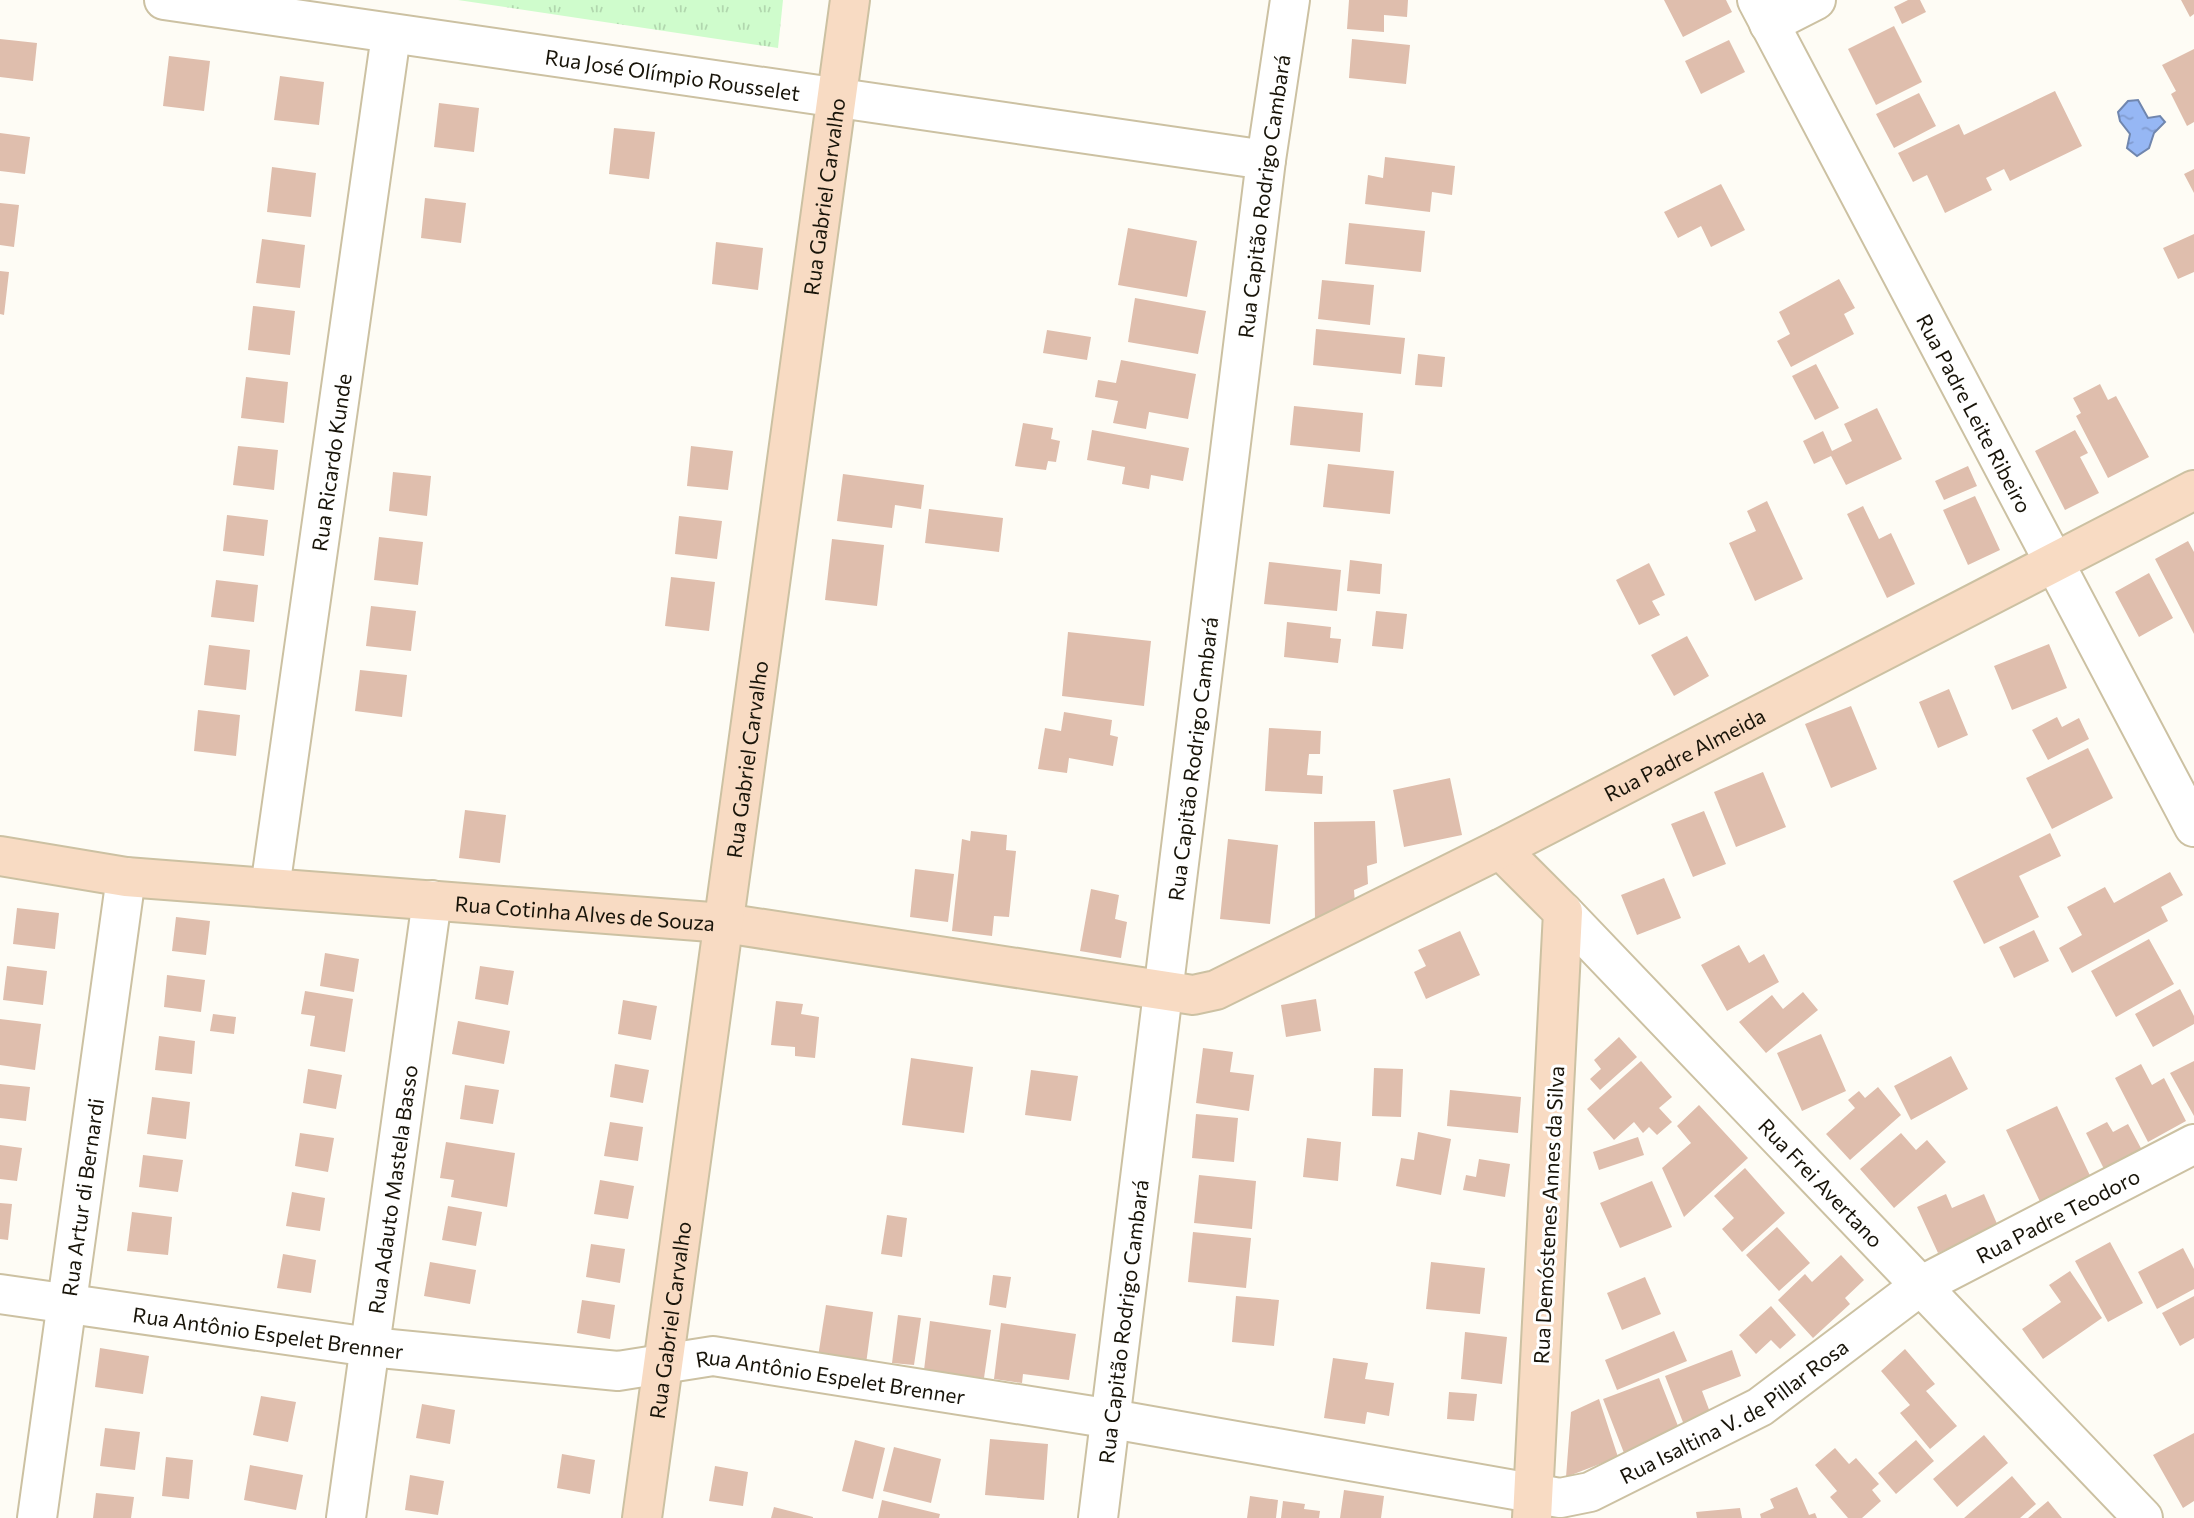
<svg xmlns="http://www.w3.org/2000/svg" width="2194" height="1518" font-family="Commissioner,sans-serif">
<defs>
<pattern id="park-tufts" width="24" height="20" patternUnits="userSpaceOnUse" patternTransform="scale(1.75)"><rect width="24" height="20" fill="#cffccc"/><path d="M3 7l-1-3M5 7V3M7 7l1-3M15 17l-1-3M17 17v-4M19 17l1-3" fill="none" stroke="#b1d7ae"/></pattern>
<pattern id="water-ripples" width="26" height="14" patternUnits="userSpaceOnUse" patternTransform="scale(1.75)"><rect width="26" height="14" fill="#96b7f4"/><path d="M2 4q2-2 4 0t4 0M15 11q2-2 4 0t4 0" fill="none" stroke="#819cd0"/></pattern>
</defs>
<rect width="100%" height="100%" fill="#fefcf5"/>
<path fill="url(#park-tufts)" d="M458 0H783L778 48Z"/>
<path fill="url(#water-ripples)" stroke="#7086ae" stroke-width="2" d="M2138 100 2148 118 2160 116 2165 122 2154 133 2149 148 2137 156 2127 148 2130 134 2120 121 2118 112 2128 101Z"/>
<path fill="#dfbead" d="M1349 0H1408L1407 17 1384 15V32L1347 29Z
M1664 0H1726L1732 12 1683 37Z
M1908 0H1920L1926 12 1902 24 1894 7Z
M2181 0H2194V14L2190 17Z
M1894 26 1922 82 1876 105 1848 49Z
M0 39 37 43 33 81 0 77Z
M1352 39 1410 45 1406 84 1349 78Z
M1729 40 1745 72 1701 94 1685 61Z
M2194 49V122L2187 126 2171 94 2176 91 2162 65Z
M169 56 210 61 204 111 163 106Z
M280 76 324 82 319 125 274 120Z
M2055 91 2082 146 2010 181 2004 169 1986 178 1992 190 1945 213 1927 175 1913 182 1898 153 1959 124 1964 135Z
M1919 93 1936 126 1894 148 1876 114Z
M439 103 479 108 474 152 434 147Z
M614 128 655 132 649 179 609 174Z
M0 133 30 137 25 174 0 171Z
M1385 157 1455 166 1452 195 1432 192 1430 212 1365 204 1368 175 1383 178Z
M272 167 316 173 311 217 267 212Z
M2194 169V193L2184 174Z
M1721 184 1745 230 1711 247 1701 226 1678 238 1664 212Z
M425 198 466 203 461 243 421 238Z
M0 203 19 205 14 247 0 245Z
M1349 223 1425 231 1421 272 1345 264Z
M1128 228 1197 241 1187 297 1118 285Z
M2194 234V272L2178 279 2163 248Z
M262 239 305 245 300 288 256 283Z
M716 242 763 248 758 290 712 284Z
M0 271 9 272 4 315 0 314Z
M1839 279 1855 308 1844 314 1854 334 1791 367 1777 341 1790 334 1779 312Z
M1322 280 1374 285 1370 325 1318 319Z
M1135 298 1206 311 1198 354 1128 342Z
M253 306 295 311 290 355 248 350Z
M1316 329 1405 338 1401 374 1313 365Z
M1047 330 1091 337 1087 360 1043 353Z
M1418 354 1445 357 1442 387 1415 385Z
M1121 360 1196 374 1188 419 1149 412 1146 429 1113 423 1118 401 1095 397 1098 380 1116 383Z
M1816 364 1839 408 1815 420 1792 376Z
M246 377 288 382 284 423 241 418Z
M2100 384 2108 400 2116 396 2149 457 2108 478 2076 416 2081 413 2073 398Z
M1294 406 1363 413 1360 452 1290 445Z
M1877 408 1902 459 1846 485 1831 456 1814 464 1803 441 1823 431 1832 451 1852 441 1844 424Z
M1023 423 1053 428 1051 439 1060 441 1056 462 1048 461 1046 470 1015 466Z
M1092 430 1189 448 1183 481 1151 475 1149 489 1122 484 1125 467 1087 460Z
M2075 430 2088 453 2080 457 2099 493 2065 510 2035 451Z
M238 446 278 450 274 490 233 485Z
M691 446 733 451 728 490 687 486Z
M1328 464 1394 471 1390 514 1323 507Z
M1968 466 1977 486 1944 500 1935 481Z
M393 472 431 476 427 516 389 511Z
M843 474 924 485 921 509 895 505 892 528 837 521Z
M1975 496 2000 550 1968 565 1943 510Z
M1767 501 1803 579 1755 601 1729 543 1756 531 1747 511Z
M1863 506 1879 539 1891 533 1915 584 1887 598 1847 514Z
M929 509 1003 518 999 552 925 543Z
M227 515 268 520 264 556 223 551Z
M679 516 722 521 717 559 675 554Z
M379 537 423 542 418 585 374 580Z
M832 539 884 545 877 606 825 600Z
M2188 541 2194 552V634L2155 559Z
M1350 560 1382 564 1380 594 1347 591Z
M1269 562 1341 570 1337 611 1264 604Z
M1649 563 1665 595 1652 601 1660 615 1639 625 1616 580Z
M2149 573 2173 618 2139 637 2115 592Z
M671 577 715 582 709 631 665 626Z
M216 580 258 585 254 622 211 617Z
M371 606 416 611 411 651 366 646Z
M1376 611 1407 614 1403 649 1372 646Z
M1287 622 1331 627 1330 638 1341 639 1338 663 1284 657Z
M1068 632 1151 641 1144 706 1062 696Z
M1687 636 1709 676 1674 696 1651 655Z
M2049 644 2067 688 2012 710 1994 666Z
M209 645 250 650 246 690 204 685Z
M360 670 407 675 402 717 355 711Z
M1949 689 1968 735 1938 748 1919 702Z
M1851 706 1877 769 1831 788 1805 724Z
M198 710 240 715 236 756 194 751Z
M1064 712 1112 720 1110 735 1118 737 1113 766 1069 758 1067 773 1038 769 1045 728 1061 731Z
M2057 717 2062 727 2079 718 2089 739 2048 760 2032 730Z
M1269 728 1321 731 1320 754H1309L1307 775 1323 776 1322 794 1265 791Z
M2088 748 2113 798 2052 829 2026 778Z
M1763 772 1786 827 1736 847 1714 792Z
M1450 778 1462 835 1404 847 1393 790Z
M465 810 506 815 500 863 459 858Z
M1704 811 1726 864 1693 877 1671 824Z
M1375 821 1377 863 1367 866 1368 884 1354 890 1355 903 1315 923 1314 822Z
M971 831 1007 835 1006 850 1016 851 1009 917 994 916 992 936 952 931 962 839 970 841Z
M2050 833 2061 856 2019 876 2039 917 1984 944 1953 881Z
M1228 839 1278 845 1270 924 1220 919Z
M915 869 954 874 948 922 910 917Z
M2170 872 2183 895 2161 907 2168 921 2072 973 2059 948 2082 935 2067 907 2105 887 2114 903Z
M1664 878 1681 918 1637 935 1621 895Z
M1091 889 1119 895 1115 919 1127 922 1121 958 1080 951Z
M17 908 59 913 55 949 13 944Z
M176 917 210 921 206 955 172 951Z
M2034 930 2049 961 2014 978 1999 947Z
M1460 931 1480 975 1426 999 1414 972 1426 966 1418 950Z
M2149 939 2174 984 2116 1017 2091 971Z
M1739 945 1749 963 1764 954 1779 982 1727 1011 1701 965Z
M325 953 359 959 354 992 320 986Z
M7 966 47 971 43 1005 3 1000Z
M480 966 514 971 508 1005 475 999Z
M167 975 205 980 201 1012 164 1007Z
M2180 989 2194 1016V1024L2153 1047 2135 1014Z
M305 991 353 999 345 1052 310 1046 315 1016 301 1014Z
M1803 992 1818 1010 1766 1053 1739 1022 1772 995 1783 1009Z
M1316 999 1321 1031 1286 1037 1281 1005Z
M623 1000 657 1006 651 1040 618 1034Z
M776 1001 803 1004 801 1014 819 1017 815 1058 795 1056V1047L771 1045Z
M213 1014 236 1017 234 1034 210 1031Z
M0 1019 41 1024 35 1070 0 1065Z
M458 1021 510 1031 504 1064 452 1054Z
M1821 1034 1846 1091 1802 1111 1777 1053Z
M159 1036 195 1041 192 1074 155 1070Z
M1619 1037 1637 1057 1600 1090 1590 1079 1601 1069 1594 1060Z
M1203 1048 1233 1052 1230 1072 1254 1075 1249 1111 1196 1103Z
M1951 1056 1968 1089 1911 1120 1894 1086Z
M911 1058 973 1067 964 1133 902 1125Z
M1641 1061 1672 1097 1659 1108 1672 1122 1657 1135 1649 1127 1643 1133 1634 1122 1614 1140 1587 1109Z
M2194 1061V1116L2170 1073Z
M615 1064 649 1070 643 1103 610 1097Z
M2141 1064 2152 1085 2164 1078 2186 1121 2148 1142 2115 1078Z
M1374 1068 1403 1069 1401 1117 1372 1116Z
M308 1069 342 1075 336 1109 303 1103Z
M1031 1070 1078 1076 1071 1121 1025 1115Z
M0 1084 30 1087 26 1121 0 1118Z
M465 1085 499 1090 493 1124 460 1119Z
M1878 1087 1901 1115 1850 1160 1826 1134 1855 1108 1848 1100 1859 1091 1865 1098Z
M1450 1090 1521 1097 1518 1133 1447 1126Z
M152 1097 190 1102 186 1139 147 1134Z
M1699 1105 1748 1158 1684 1217 1662 1168 1691 1143 1677 1126Z
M2057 1106 2094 1184 2043 1208 2006 1130Z
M1196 1114 1238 1118 1234 1162 1192 1158Z
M610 1122 643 1127 638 1161 604 1156Z
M2107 1122 2113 1132 2128 1124 2143 1152 2105 1171 2086 1133Z
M1418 1132 1451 1139 1441 1195 1396 1186 1401 1158 1414 1160Z
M300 1133 334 1138 328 1172 295 1166Z
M1901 1133 1916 1150 1927 1140 1946 1162 1894 1208 1860 1169Z
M1638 1137 1644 1155 1599 1170 1593 1152Z
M1307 1138 1341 1142 1338 1181 1303 1177Z
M446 1142 515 1153 507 1207 451 1197 454 1180 440 1178Z
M0 1145 22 1148 17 1181 0 1179Z
M143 1155 183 1160 178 1192 139 1187Z
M1479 1159 1510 1164 1505 1197 1463 1190 1466 1175 1476 1177Z
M1745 1168 1785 1213 1742 1252 1722 1229 1734 1218 1714 1196Z
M1199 1175 1256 1181 1252 1229 1194 1223Z
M600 1180 634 1186 628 1219 594 1214Z
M1652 1181 1672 1227 1620 1248 1600 1203Z
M292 1192 325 1198 320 1231 286 1226Z
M1946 1194 1952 1208 1984 1194 1998 1226 1938 1253 1917 1207Z
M0 1203 12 1204 8 1240 0 1239Z
M448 1206 482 1212 476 1246 442 1240Z
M132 1212 172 1217 168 1255 127 1251Z
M887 1215 907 1218 902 1257 881 1254Z
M1777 1227 1810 1263 1779 1291 1746 1255Z
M1193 1232 1251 1238 1246 1288 1188 1282Z
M2110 1242 2143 1303 2108 1322 2075 1261Z
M591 1244 625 1249 620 1283 586 1277Z
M2183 1248 2194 1269V1289L2157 1309 2138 1272Z
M283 1254 316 1260 311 1293 277 1288Z
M1841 1255 1864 1280 1845 1298 1850 1304 1813 1338 1778 1300 1805 1274 1812 1282Z
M430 1262 476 1270 470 1304 424 1296Z
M1431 1262 1485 1268 1480 1314 1426 1309Z
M2070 1271 2102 1318 2043 1359 2022 1329 2061 1302 2049 1285Z
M993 1275 1011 1277 1006 1308 989 1305Z
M1645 1277 1661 1314 1622 1330 1607 1293Z
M1236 1296 1279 1300 1274 1346 1232 1342Z
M2194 1296V1338L2180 1346 2162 1313Z
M582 1300 615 1305 610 1339 577 1333Z
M826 1305 873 1312 866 1364 818 1357Z
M1771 1306 1796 1335 1780 1349 1771 1340 1756 1354 1739 1335Z
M898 1315 921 1318 914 1365 892 1363Z
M930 1321 991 1330 984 1378 924 1370Z
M1001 1323 1076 1334 1069 1380 1023 1374 1022 1383 994 1379Z
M1674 1331 1687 1361 1617 1390 1605 1360Z
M1465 1332 1507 1337 1502 1384 1461 1379Z
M100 1348 149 1356 143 1394 95 1387Z
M1905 1349 1935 1384 1926 1391 1957 1426 1930 1449 1900 1413 1910 1405 1881 1371Z
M1732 1350 1741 1376 1702 1391 1713 1420 1686 1430 1665 1376Z
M1333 1358 1368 1363 1365 1379 1394 1383 1389 1416 1367 1412 1365 1424 1324 1418Z
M1659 1378 1680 1431 1624 1453 1603 1399Z
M1449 1392 1477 1394 1474 1421 1447 1419Z
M261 1396 296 1402 288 1442 253 1435Z
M1599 1399 1618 1457 1566 1477 1571 1412Z
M422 1404 455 1410 450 1444 416 1438Z
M105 1428 140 1432 135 1470 100 1466Z
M2194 1433V1501L2183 1508 2153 1455Z
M1984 1435 2008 1463 1957 1507 1933 1479Z
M990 1439 1048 1444 1044 1500 985 1495Z
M855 1440 885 1448 873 1499 842 1491Z
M1916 1440 1934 1461 1896 1494 1878 1473Z
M894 1447 941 1459 931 1503 883 1491Z
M1835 1448 1849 1464 1856 1458 1879 1484 1872 1490 1881 1501 1862 1518H1848L1830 1497 1837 1491 1815 1465Z
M562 1454 595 1460 590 1494 557 1488Z
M166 1457 193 1460 189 1499 162 1496Z
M250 1465 303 1475 296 1510 244 1500Z
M715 1466 748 1472 743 1506 709 1501Z
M410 1475 444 1481 438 1515 405 1510Z
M2012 1476 2036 1504 2020 1518H1964Z
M1797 1487 1809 1515 1815 1513 1817 1518H1761L1760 1514 1774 1508 1770 1499Z
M1344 1490 1384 1496 1381 1518H1340Z
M96 1493 134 1497 131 1518H93Z
M1250 1496 1278 1500 1276 1518H1247Z
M882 1500 940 1514 939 1518H878Z
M1283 1501 1305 1504 1304 1509 1320 1511 1319 1518H1281Z
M2048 1501 2062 1518H2028Z
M774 1507 813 1517V1518H771Z
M1740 1508 1742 1518H1697L1696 1512Z"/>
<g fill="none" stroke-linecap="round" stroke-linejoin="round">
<defs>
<g id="street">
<path id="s1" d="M164 0 1266 160"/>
<path id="s2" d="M1757 0 2194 827"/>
<path d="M1769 24 1816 0"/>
<path id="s3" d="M270 888 391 35"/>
<path id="s4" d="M1563 912 2143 1518"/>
<path id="s5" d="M0 1294 370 1347 618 1371 713 1356 1112 1419 1560 1498 1590 1492 1760 1407 1920 1286 2194 1144"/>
<path id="s6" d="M37 1518 126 877"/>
<path id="s7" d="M346 1518 432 900"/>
<path id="s8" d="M1098 1518 1266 160 1290 0"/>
</g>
<g id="secondary">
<path d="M1500 849 1563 912 1532 1518"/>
<path id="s9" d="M0 856 126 877 724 923 1193 995 1216 990 1500 849 2194 490"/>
<path id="s10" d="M642 1518 850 0"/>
</g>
</defs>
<use href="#street" stroke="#ccc1a2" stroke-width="42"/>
<use href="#secondary" stroke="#ccc1a2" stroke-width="42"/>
<use href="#street" stroke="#fff" stroke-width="38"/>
<use href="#secondary" stroke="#f8dbc3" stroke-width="38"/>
</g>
<g text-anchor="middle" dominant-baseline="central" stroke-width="6" stroke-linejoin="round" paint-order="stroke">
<g font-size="21" fill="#181409" stroke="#fff">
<text stroke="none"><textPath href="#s1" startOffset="514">Rua José Olímpio Rousselet</textPath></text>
<text stroke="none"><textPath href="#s8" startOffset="1332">Rua Capitão Rodrigo Cambará</textPath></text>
<text stroke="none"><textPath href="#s10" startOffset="1334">Rua Gabriel Carvalho</textPath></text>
<text stroke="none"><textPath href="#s2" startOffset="467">Rua Padre Leite Ribeiro</textPath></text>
<text stroke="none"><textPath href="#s3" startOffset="430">Rua Ricardo Kunde</textPath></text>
<text stroke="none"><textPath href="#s9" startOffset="1750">Rua Padre Almeida</textPath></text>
<text stroke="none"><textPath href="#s10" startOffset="766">Rua Gabriel Carvalho</textPath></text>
<text stroke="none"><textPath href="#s8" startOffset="765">Rua Capitão Rodrigo Cambará</textPath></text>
<text stroke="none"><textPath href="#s9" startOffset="588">Rua Cotinha Alves de Souza</textPath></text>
<text stroke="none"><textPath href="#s4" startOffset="374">Rua Frei Avertano</textPath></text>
<text stroke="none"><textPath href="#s7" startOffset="332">Rua Adauto Mastela Basso</textPath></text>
<text stroke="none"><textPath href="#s6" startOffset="324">Rua Artur di Bernardi</textPath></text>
<text transform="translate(1548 1215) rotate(-87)">Rua Demóstenes Annes da Silva</text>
<text stroke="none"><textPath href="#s5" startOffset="2154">Rua Padre Teodoro</textPath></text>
<text stroke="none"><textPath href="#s10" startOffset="200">Rua Gabriel Carvalho</textPath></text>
<text stroke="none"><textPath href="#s8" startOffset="198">Rua Capitão Rodrigo Cambará</textPath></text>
<text stroke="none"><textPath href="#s5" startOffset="271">Rua Antônio Espelet Brenner</textPath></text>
<text stroke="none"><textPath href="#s5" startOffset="838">Rua Antônio Espelet Brenner</textPath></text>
<text stroke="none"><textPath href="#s5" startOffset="1774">Rua Isaltina V. de Pillar Rosa</textPath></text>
</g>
</g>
</svg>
